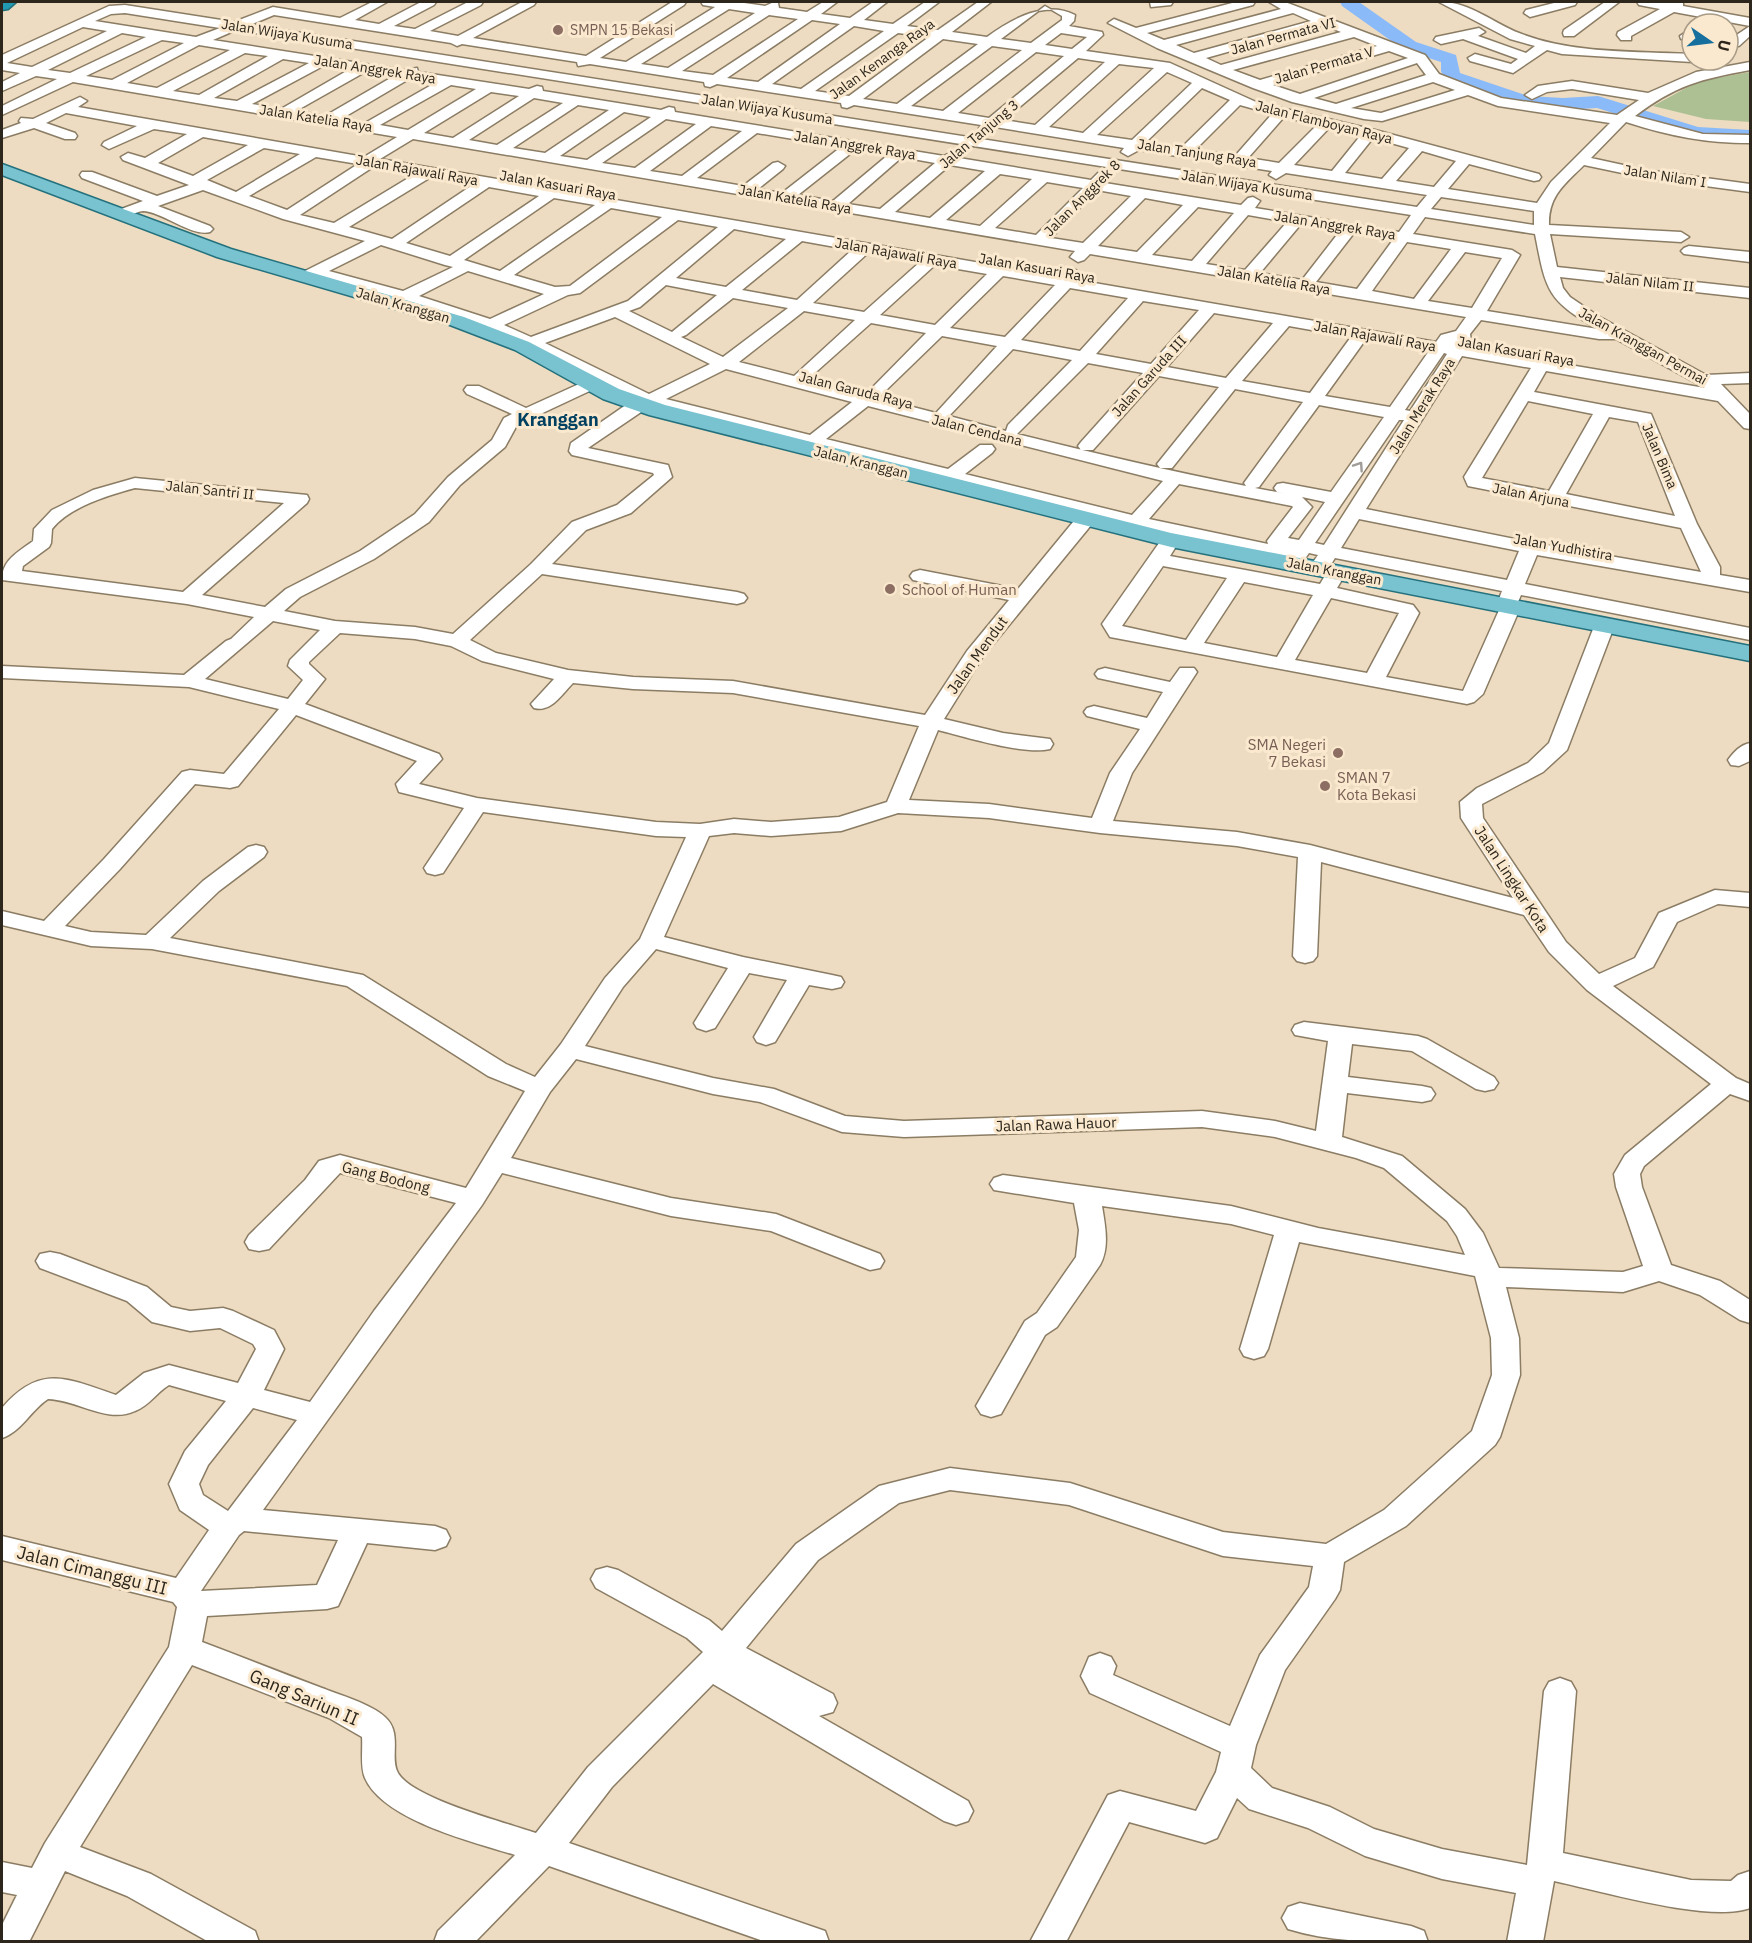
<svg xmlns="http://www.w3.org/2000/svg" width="1752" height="1943" font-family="'IBM Plex Sans',sans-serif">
<rect width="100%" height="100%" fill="#eddcc1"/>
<path fill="#adc093" d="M1750 72V122L1706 119 1653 106 1699 81Z"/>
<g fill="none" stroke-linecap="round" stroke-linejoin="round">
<path fill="#8bbaf9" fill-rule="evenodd" d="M1340 2H1359L1416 42 1456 55 1460 73 1528 96 1563 98 1598 96 1698 127 1750 130V142L1696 139 1597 108 1563 110 1526 107 1446 81 1441 71V62L1404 50 1342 6Z"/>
<defs>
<path id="minor" d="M372 2H387L355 20 379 24 421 2H436L434 5 394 26 415 29 468 2H483L481 5 430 31 458 36 522 2H536L534 5 473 38 586 56 672 2H686L684 5 600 58 626 62 715 7 703 5 701 2H737L765 6 774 2 778 3 779 8 807 12 823 2H837L821 14 850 18 873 2H887L864 20 893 24 925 2H939L907 26 938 30 978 2H991L952 32 987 37C1013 18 1046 0 1075 15L1074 21 1069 26 1102 32 1103 35 1086 51 1170 63 1256 102 1375 130 1539 174 1541 177 1539 180 1534 181 1469 164 1448 189 1537 203 1551 182 1610 123 1498 106 1468 95 1382 121 1364 119 1292 102 1253 88 1157 48 1108 23 1114 19 1136 28 1236 2H1255L1253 5 1147 33 1164 40 1281 9 1269 2H1285L1425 55 1439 74 1501 98 1617 115 1639 100 1572 89 1547 92 1532 99 1525 95 1538 86 1572 81 1648 93 1696 72 1750 62V70C1701 79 1676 85 1635 116L1703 134 1750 135V143C1704 143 1670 136 1626 122L1591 158 1646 170 1750 184V192L1646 178 1584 165C1565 184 1548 196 1549 225L1681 232 1689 237 1681 242 1550 234 1557 267 1750 288V298L1560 277 1563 288 1570 297 1598 316 1706 375 1750 373V383L1721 384 1750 414V429L1744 428 1718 401 1546 371 1534 392 1651 414 1697 524 1720 567V575L1750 580V592L1537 555 1525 584 1750 628V640L1521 595 1518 602 1521 606 1483 694 1474 702 1467 704 1110 637 1102 624 1164 536 1170 535 1092 517 1094 520 1092 524 982 658 944 719 1003 733 1050 739 1053 744 1050 749C1023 755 966 737 938 730L909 800 989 804 1092 818 1110 773 1140 729 1087 716 1084 712 1087 708 1094 706 1147 718 1163 692 1098 678 1095 674 1098 670 1105 668 1170 682 1180 668H1194L1197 672 1132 773 1113 821 1237 832 1310 845 1513 898 1461 818 1460 802 1477 788 1528 763 1549 743 1595 624 1598 620H1612L1615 624 1567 750 1543 772 1482 804 1483 818 1566 942 1599 974 1635 958 1659 913 1715 890 1750 893V907L1718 904 1677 922 1653 967 1613 986 1736 1078 1750 1084V1101L1730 1094 1644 1166 1640 1174 1642 1187 1671 1265 1720 1281 1750 1300V1323L1740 1320 1700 1295 1659 1281 1623 1292 1506 1287 1519 1338 1520 1375 1500 1437 1495 1445 1406 1526 1344 1562 1340 1590 1335 1599 1285 1670 1256 1745 1251 1768 1272 1788 1330 1807 1374 1829 1442 1849 1527 1865 1544 1691 1549 1682 1560 1678 1571 1682 1576 1691 1563 1853 1691 1880 1731 1881 1738 1875 1750 1871V1908C1709 1923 1601 1891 1554 1881L1543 1942H1507L1516 1893 1442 1879 1365 1856 1308 1828 1249 1809 1237 1798 1217 1838 1205 1843 1129 1822 1066 1942H1030L1108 1795 1120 1791 1196 1811 1216 1772 1221 1752 1090 1693 1081 1676 1089 1657 1100 1653 1111 1657 1116 1666 1113 1675 1230 1726 1260 1655 1309 1587 1313 1566 1223 1556 1069 1505 950 1490 899 1503 818 1560 746 1648 833 1694 837 1703 833 1712 819 1716 968 1801 973 1811 968 1821 956 1825 944 1821 713 1684 612 1787 569 1843 825 1931 829 1942H766L549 1866 475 1942H434L438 1931 515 1855C473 1842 383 1820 365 1778 360 1767 363 1749 362 1737L329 1718 192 1665 80 1847 151 1874 255 1931 259 1942H209L127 1896 65 1871 29 1942H2V1925L17 1895 2 1892V1862L32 1868 45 1843 169 1647 177 1607 173 1602 2 1560V1536L176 1578 209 1530 180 1510 169 1484 185 1451 226 1401 169 1385C157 1392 149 1406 135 1411 107 1424 78 1400 48 1399 31 1410 21 1432 2 1438V1408C41 1363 67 1379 116 1395L144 1373 169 1365 238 1383 256 1349 253 1344 220 1328 190 1331 152 1322 127 1301 40 1268 36 1261 40 1254 50 1252 60 1254 147 1287 171 1307 190 1311 223 1308 233 1311 274 1330 284 1349 264 1390 310 1402 374 1311 456 1203 340 1173 269 1249 259 1251 249 1249 245 1242 249 1235 305 1180 319 1161 340 1155 466 1188 525 1091 488 1076 347 986 152 949 91 946 2 925V911L44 921 104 859 182 772 190 770 224 774 279 709 189 687 2 678V666L184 675 226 641 231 639 254 617 187 604 2 580C2 560 17 553 33 541L34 529 52 510 93 490 135 478 307 495 309 499 307 503 202 595 265 607 286 589 360 551 415 514 448 477 492 440 504 418 512 414 467 394 464 390 467 386H479L526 408 590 379 530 349H518L516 345 517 343 484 328 421 306 406 302 396 306 390 304 388 301 390 298 317 277 309 280 303 278 301 275 303 272 365 241 283 219 203 190 158 206 210 226 213 229 210 232C191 237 161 211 143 211 133 212 126 220 116 217L113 214 116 211 143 201 82 178 80 175 82 172H92L157 196 189 185 123 160 121 157 128 153 145 158 187 134 154 129 109 149 102 145 104 142 137 126 66 113 46 123 75 133 77 136 75 139H65L34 128 2 138V130L21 123 19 121 21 118 33 119 80 97 87 101 78 107 364 157 397 137 73 82 2 115V106L57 79 36 76 2 91V82L20 73 2 70V55L109 6 125 5 234 22 273 7 340 18ZM1045 6 1062 16V20L1031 43 1001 39ZM729 9 755 13 668 68 641 64ZM125 13 220 28 196 37 95 21 111 14ZM1293 13 1311 21 1194 53 1176 45ZM274 15 451 43 457 46 462 44 577 62 578 66 590 64 704 82 705 86 710 87 717 84 841 103 842 107 847 108 854 105 981 125 979 128 981 131 986 132 995 127 1124 148 1121 152 1128 156 1139 150 1272 171 1269 175 1276 179 1286 173 1427 195 1417 207 250 25ZM769 15 798 19 713 75 682 71ZM812 20 840 24 758 82 727 78ZM1323 25 1341 32 1221 65 1206 58ZM854 26 884 31 801 89 772 84ZM83 27 107 31 32 67 7 63ZM236 30 1411 215 1399 232 1255 208 1260 201 1253 197 1248 198 1241 205 1105 183 1110 176 1103 172 1098 173 1091 180 959 158 962 154 955 150 944 156 675 112 674 108 669 107 661 110 543 91 542 87 537 86 529 89 418 72 417 68 404 70 213 40ZM122 33 146 37 70 73 48 70ZM898 33 929 37 849 96 815 91ZM1061 33 1087 37 1072 49 1045 45ZM1354 37 1377 46 1260 80 1233 70ZM943 39 978 44 897 104 863 99ZM162 40 184 43 112 80 86 76ZM199 45 230 50 157 88 127 83ZM992 46 1022 50 943 111 911 106ZM1389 51 1408 58 1300 94 1273 85ZM1036 52 1064 56 989 118 958 113ZM245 53 268 56 199 95 173 91ZM1078 58 1105 62 1035 125 1004 120ZM283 59 309 63 237 101 214 98ZM1417 63 1426 75 1336 104 1314 98ZM1119 64 1154 68 1083 133 1049 127ZM325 65 350 69 281 109 252 104ZM365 72 394 76 325 116 296 111ZM1167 72 1192 83 1132 140 1097 135ZM409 79 435 83 365 123 341 119ZM1433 82 1455 90 1381 113 1351 108ZM451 85 476 89 408 130 380 125ZM1202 88 1230 100 1181 148 1146 142ZM491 92 519 96 453 138 424 133ZM534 98 563 103 497 145 469 140ZM578 105 609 110 545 153 513 148ZM1240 105 1272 114 1235 156 1195 150ZM624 112 651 117 587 160 560 156ZM1284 117 1317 125 1279 163 1248 158ZM666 119 696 124 635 168 602 163ZM711 126 742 131 682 176 650 171ZM1329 128 1361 135 1332 171 1294 165ZM757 133 841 147 782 193 758 189 783 169 785 166 778 162 773 163 743 186 697 178ZM203 137 248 145 193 176 158 163ZM1373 138 1409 148 1382 179 1345 173ZM413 139 1075 251 1070 257 1078 262 1084 260 1090 254 1466 317 1456 331 1441 335 1436 342 1077 280 1082 274 1074 269 1068 271 1062 277 564 191 563 186 558 185 549 188 380 159ZM264 148 300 154 236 192 207 180ZM855 150 888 155 833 201 798 195ZM1422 151 1456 161 1434 187 1396 181ZM316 157 358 164 287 210 249 196ZM902 157 935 163 880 209 848 204ZM950 165 985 171 930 218 895 212ZM373 167 415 174 334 223 300 215ZM1000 174 1032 179 980 226 946 220ZM431 177 474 184 392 239 349 227ZM1047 182 1083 188 1036 235 995 228ZM489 187 539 196 450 256 406 243ZM1097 190 1131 196 1083 243 1051 238ZM1441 197 1534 211V225L1431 209ZM554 198 595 205 500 271 464 260ZM1145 198 1183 205 1137 252 1098 246ZM1198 207 1234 213 1192 261 1152 255ZM611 208 662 217 570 286 555 287 514 275ZM1248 215 1287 222 1245 270 1206 264ZM1425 217 1535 234C1546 290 1546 300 1598 329L1487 311 1520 255 1512 250 1413 234ZM678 220 718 227 628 301 531 337 504 325 568 295 580 293ZM1301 224 1340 231 1302 280 1260 273ZM734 229 786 239 726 287 676 278ZM1354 233 1393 240 1357 289 1316 282ZM802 241 852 250 797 300 742 290ZM1407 242 1451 249 1414 299 1372 291ZM381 245 445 265 453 267 403 291 329 271ZM1465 252 1502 258 1472 308 1428 301ZM868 253 920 262 864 312 813 303ZM935 265 987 274 935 325 880 315ZM468 271 544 294 490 319 419 296ZM1003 276 1055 285 1005 337 950 328ZM666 285 717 295 672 332 629 311 640 307ZM1070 288 1128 298 1080 351 1021 340ZM733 298 788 308 723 357 681 337 686 335ZM1143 301 1199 310 1151 364 1096 354ZM804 311 855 320 794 376 739 362ZM1214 313 1273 323 1226 378 1167 367ZM615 317 710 364 649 394 545 343ZM1481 320 1599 339H1616L1705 388 1552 362 1555 356 1547 351 1541 352 1537 359 1468 347 1471 342 1470 334ZM871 323 926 333 865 395 807 380ZM1289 326 1351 337 1310 393 1242 381ZM942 336 997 346 936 413 878 398ZM1366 339 1429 351 1390 407 1325 396ZM1013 349 1072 360 1008 425 1006 431 949 416ZM1444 353 1447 354 1410 411 1405 410ZM1462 356 1531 368 1464 477 1468 486 1681 528 1701 572 1530 542 1366 509ZM1088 363 1143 373 1081 442 1078 446 1081 450H1093L1159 376 1219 387 1157 464 1160 468H1172L1235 389 1303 402 1244 483 1246 486C1169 471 1093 453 1017 434ZM726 369 852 402 810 435 666 399ZM598 383 633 400 571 443 569 451 572 455 653 473 654 475 617 505 572 522 531 564 453 634 415 627 335 621 284 611 300 597 374 559 429 522 460 485 505 447 517 425 596 388ZM1528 401 1593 414 1549 491 1482 478ZM1319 405 1384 417 1331 492 1283 483 1277 484 1274 488 1277 492 1287 494 1255 488 1259 487ZM650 406 937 478 935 481 938 485 944 486 954 482 1084 515 1078 516 1018 589 920 570 913 572 910 576 913 580 1009 600 967 651 925 715 733 681 633 677 568 670 496 653 470 640 542 574 737 604 744 602 747 598 744 594 737 592 552 564 586 530 631 513 672 477 668 465 588 448ZM868 406 1163 481 1132 515 965 474 992 453 995 449 992 445H980L948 469 826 439ZM1609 417 1638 422 1675 516 1566 494ZM1399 420H1404L1324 545 1315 543ZM1179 484 1292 506 1293 507 1267 541 1268 544 1149 519ZM135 488 284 503 183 592 22 571 23 566 49 547 51 543 52 529C69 507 109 495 135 488ZM1302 497 1325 502 1299 540 1288 538 1312 507ZM1359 519 1519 551 1507 580 1341 548ZM1178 536 1286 559 1288 563H1302L1309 553 1318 555 1311 565 1314 569H1328L1335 558 1502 591 1497 604 1500 608 1463 691 1386 677 1419 613 1413 605 1337 588 1343 578 1340 574H1326L1320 584 1170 556 1180 540ZM1163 566 1227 578 1186 640 1122 626ZM1244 582 1313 595 1277 657 1204 643ZM1331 598 1399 613 1367 673 1295 660ZM273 621 320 630 290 660 288 666 303 680 288 699 205 679ZM340 633 415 639 451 646 482 661 554 679 531 704 534 708C551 713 562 694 573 683L633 689 733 693 919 726 887 802 839 817 771 822 734 819 700 824 656 822 477 798 419 784 442 759 439 754 305 704 325 679 309 664V662ZM296 715 417 761 396 784 399 792 464 808 424 868 427 873 435 875 443 873 483 812 656 836 686 837 640 939 605 978 561 1044 535 1077 506 1064 363 975 170 938 219 891 264 857 267 852 264 847 256 845 248 847 203 881 146 935 91 932 65 926 120 869 195 784 230 788 238 786ZM898 813 989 818 1100 833 1237 846 1298 857 1293 956 1297 961 1305 963 1313 961 1317 956 1321 862 1524 915 1549 952 1587 990 1711 1084 1625 1155 1614 1174 1616 1187 1643 1266 1623 1272 1499 1268 1483 1233 1465 1209 1402 1156 1342 1137 1347 1093 1422 1102 1431 1100 1435 1094 1431 1088 1422 1086 1348 1077 1352 1044 1412 1051 1476 1089 1485 1091 1494 1089 1498 1083 1494 1077 1427 1039 1418 1036 1304 1022 1295 1025 1292 1030 1295 1035 1328 1041 1316 1131 1275 1121 1202 1111 904 1121 845 1116 774 1089 713 1078 585 1046 623 987 656 949 728 968 694 1023 697 1028 706 1031 715 1028 749 973 787 980 754 1037 757 1042 766 1045 775 1042 809 985 832 989 841 987 844 982 841 977 832 975 743 957 664 937 709 836 734 833 771 836 841 831ZM576 1059 713 1094 760 1102 842 1132 904 1137 1202 1127 1275 1137 1356 1158 1384 1168 1447 1221 1457 1236 1465 1255 1318 1228 1231 1206 1003 1175 994 1178 990 1184 994 1190 1074 1203 1079 1230 1076 1257 1037 1313 1025 1321 976 1406 981 1414 991 1417 1001 1414 1045 1335 1057 1327 1100 1265C1110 1247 1105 1225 1102 1206L1231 1224 1274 1235 1240 1349 1244 1356 1254 1359 1264 1356 1268 1349 1299 1242 1475 1276 1491 1338 1492 1375 1472 1431 1384 1510 1326 1544 1223 1532 1070 1483 950 1468 879 1486 796 1544 722 1631 709 1620 618 1570 607 1567 596 1570 591 1579 596 1588 687 1638 703 1652 588 1767 536 1833C507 1823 413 1799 398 1773 389 1758 403 1733 385 1717 371 1704 340 1695 322 1688 282 1673 242 1657 202 1642L207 1616 327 1609 338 1606 367 1543 435 1550 446 1546 450 1538 446 1530 435 1526 263 1510 482 1205 502 1173 671 1216 771 1231 870 1270 880 1268 884 1261 880 1254 776 1214 671 1198 511 1158 550 1092ZM253 1408 297 1420 228 1511 203 1495 199 1484 208 1465ZM244 1531 338 1540 317 1585 201 1591 239 1535Z
M1150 2H1173L1171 5 1151 7Z
M1439 2C1466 0 1494 23 1519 33 1572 54 1635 51 1692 54V60H1697L1692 62 1562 54 1547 50 1513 73 1470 61 1468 58 1475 54 1511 64 1518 59 1463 39 1441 44 1434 40 1436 37 1479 28 1485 32 1478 36 1526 53 1535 46 1510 39Z
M1558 2H1577L1575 5 1530 17 1524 13 1526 10Z
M1605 2H1619L1574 36H1564L1563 33 1564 30Z
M1637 2H1683V6L1750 18V26L1674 12 1631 36V40H1621L1617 35 1618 32 1660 9 1639 5Z
M1750 26V36L1739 46H1729V40Z
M1692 28V38L1681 39 1680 36Z
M1689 246 1750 252V262L1684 254 1681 251 1684 248Z
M1750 743V761L1739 766 1731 765 1728 760C1734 752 1740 745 1750 743Z
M1300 1903 1411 1926 1424 1931 1428 1942C1381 1942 1333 1943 1288 1929L1282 1918 1288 1907Z"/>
<path id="major" d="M2 164 231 249 464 317 529 342 619 389 665 405 1171 533 1750 646V661L1171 547 649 415 603 399 515 350 450 325 217 257 2 175Z"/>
<path id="highway" d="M2 2H16L8 9 2 10Z"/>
</defs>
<use href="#minor" stroke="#8b7c64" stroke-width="3"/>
<use href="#major" stroke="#24717d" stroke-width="3"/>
<use href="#highway" stroke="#24717d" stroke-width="3"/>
<use href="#minor" fill="#fff" fill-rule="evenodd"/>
<use href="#major" fill="#79c2d0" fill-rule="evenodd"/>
<use href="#highway" fill="#2099b1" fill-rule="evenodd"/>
</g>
<defs><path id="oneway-chevron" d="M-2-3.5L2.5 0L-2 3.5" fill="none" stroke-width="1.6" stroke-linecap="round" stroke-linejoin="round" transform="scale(1.5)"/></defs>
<use stroke="#a09d99" href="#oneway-chevron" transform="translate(1359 466) rotate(-56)"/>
<g fill="#8d6e63" stroke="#fae9ce" stroke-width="2">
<circle cx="558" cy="30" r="6"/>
<circle cx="890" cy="589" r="6"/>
<circle cx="1338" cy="753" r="6"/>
<circle cx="1325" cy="786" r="6"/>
</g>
<g text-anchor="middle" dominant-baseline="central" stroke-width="6" stroke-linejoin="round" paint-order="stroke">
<g font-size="14" fill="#785e54" stroke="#fae9ce" text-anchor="start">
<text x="570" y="30">SMPN 15 Bekasi</text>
</g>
<g font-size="14" fill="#2c261c" stroke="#fae9ce">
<text transform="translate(287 34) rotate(9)">Jalan Wijaya Kusuma</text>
<text transform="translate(1283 36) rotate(-15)">Jalan Permata VI</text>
<text transform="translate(882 59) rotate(-36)">Jalan Kenanga Raya</text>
<text transform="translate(1324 65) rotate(-16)">Jalan Permata V</text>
<text transform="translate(375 69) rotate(9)">Jalan Anggrek Raya</text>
<text transform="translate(767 109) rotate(9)">Jalan Wijaya Kusuma</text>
<text transform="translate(316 118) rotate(9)">Jalan Katelia Raya</text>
<text transform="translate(1324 122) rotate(14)">Jalan Flamboyan Raya</text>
<text transform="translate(979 134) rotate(-40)">Jalan Tanjung 3</text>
<text transform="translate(855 145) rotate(9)">Jalan Anggrek Raya</text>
<text transform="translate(1197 153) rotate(9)">Jalan Tanjung Raya</text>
<text transform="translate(417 170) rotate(10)">Jalan Rajawali Raya</text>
<text transform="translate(1665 176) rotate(9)">Jalan Nilam I</text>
<text transform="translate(558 185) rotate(10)">Jalan Kasuari Raya</text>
<text transform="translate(1247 185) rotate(9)">Jalan Wijaya Kusuma</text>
<text transform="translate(1082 198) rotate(-45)">Jalan Anggrek 8</text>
<text transform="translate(795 199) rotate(10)">Jalan Katelia Raya</text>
<text transform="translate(1335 225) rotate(9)">Jalan Anggrek Raya</text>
<text transform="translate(896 253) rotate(10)">Jalan Rajawali Raya</text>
<text transform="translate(1037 268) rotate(10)">Jalan Kasuari Raya</text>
<text transform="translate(1274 280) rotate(10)">Jalan Katelia Raya</text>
<text transform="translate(1650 282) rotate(6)">Jalan Nilam II</text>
<text transform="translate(403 305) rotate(16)">Jalan Kranggan</text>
<text transform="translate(1375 336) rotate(10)">Jalan Rajawali Raya</text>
<text transform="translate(1643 346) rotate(29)">Jalan Kranggan Permai</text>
<text transform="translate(1516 351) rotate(10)">Jalan Kasuari Raya</text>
<text transform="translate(1149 376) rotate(-48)">Jalan Garuda III</text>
<text transform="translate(856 390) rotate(14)">Jalan Garuda Raya</text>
<text transform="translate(1422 406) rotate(-58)">Jalan Merak Raya</text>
<text transform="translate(977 430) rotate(14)">Jalan Cendana</text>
<text transform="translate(1660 456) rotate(67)">Jalan Bima</text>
<text transform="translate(861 462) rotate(14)">Jalan Kranggan</text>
<text transform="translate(210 490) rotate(6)">Jalan Santri II</text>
<text transform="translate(1531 495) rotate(11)">Jalan Arjuna</text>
<text transform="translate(1563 547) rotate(10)">Jalan Yudhistira</text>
<text transform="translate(1334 571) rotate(11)">Jalan Kranggan</text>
</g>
<g font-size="15" fill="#785e54" stroke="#fae9ce" text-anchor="start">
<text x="902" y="589">School of Human</text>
<text x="1326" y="744" text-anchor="end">SMA Negeri<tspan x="1326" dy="17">7 Bekasi</tspan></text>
<text x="1337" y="777">SMAN 7<tspan x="1337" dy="17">Kota Bekasi</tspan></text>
</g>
<g font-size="15" fill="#2c261c" stroke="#fae9ce">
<text transform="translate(977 655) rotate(-54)">Jalan Mendut</text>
<text transform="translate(1512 879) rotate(57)">Jalan Lingkar Kota</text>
<text transform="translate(1056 1124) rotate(-2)">Jalan Rawa Hauor</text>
<text transform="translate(386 1177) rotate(14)">Gang Bodong</text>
</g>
<g font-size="18" font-weight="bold" fill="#004060" stroke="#fae9ce">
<text x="558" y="419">Kranggan</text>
</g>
<g font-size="18" fill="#2c261c" stroke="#fae9ce">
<text transform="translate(92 1570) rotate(14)">Jalan Cimanggu III</text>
<text transform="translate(304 1697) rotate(23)">Gang Sariun II</text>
</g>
</g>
<rect width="1752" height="1943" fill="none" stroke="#2c261c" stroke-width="6"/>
<g transform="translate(1710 42) rotate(104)"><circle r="28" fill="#fae9ce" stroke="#a89b87" stroke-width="1.5"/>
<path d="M0-4.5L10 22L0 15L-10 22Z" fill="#176f9e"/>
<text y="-9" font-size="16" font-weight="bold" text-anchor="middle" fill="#2c261c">U</text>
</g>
</svg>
